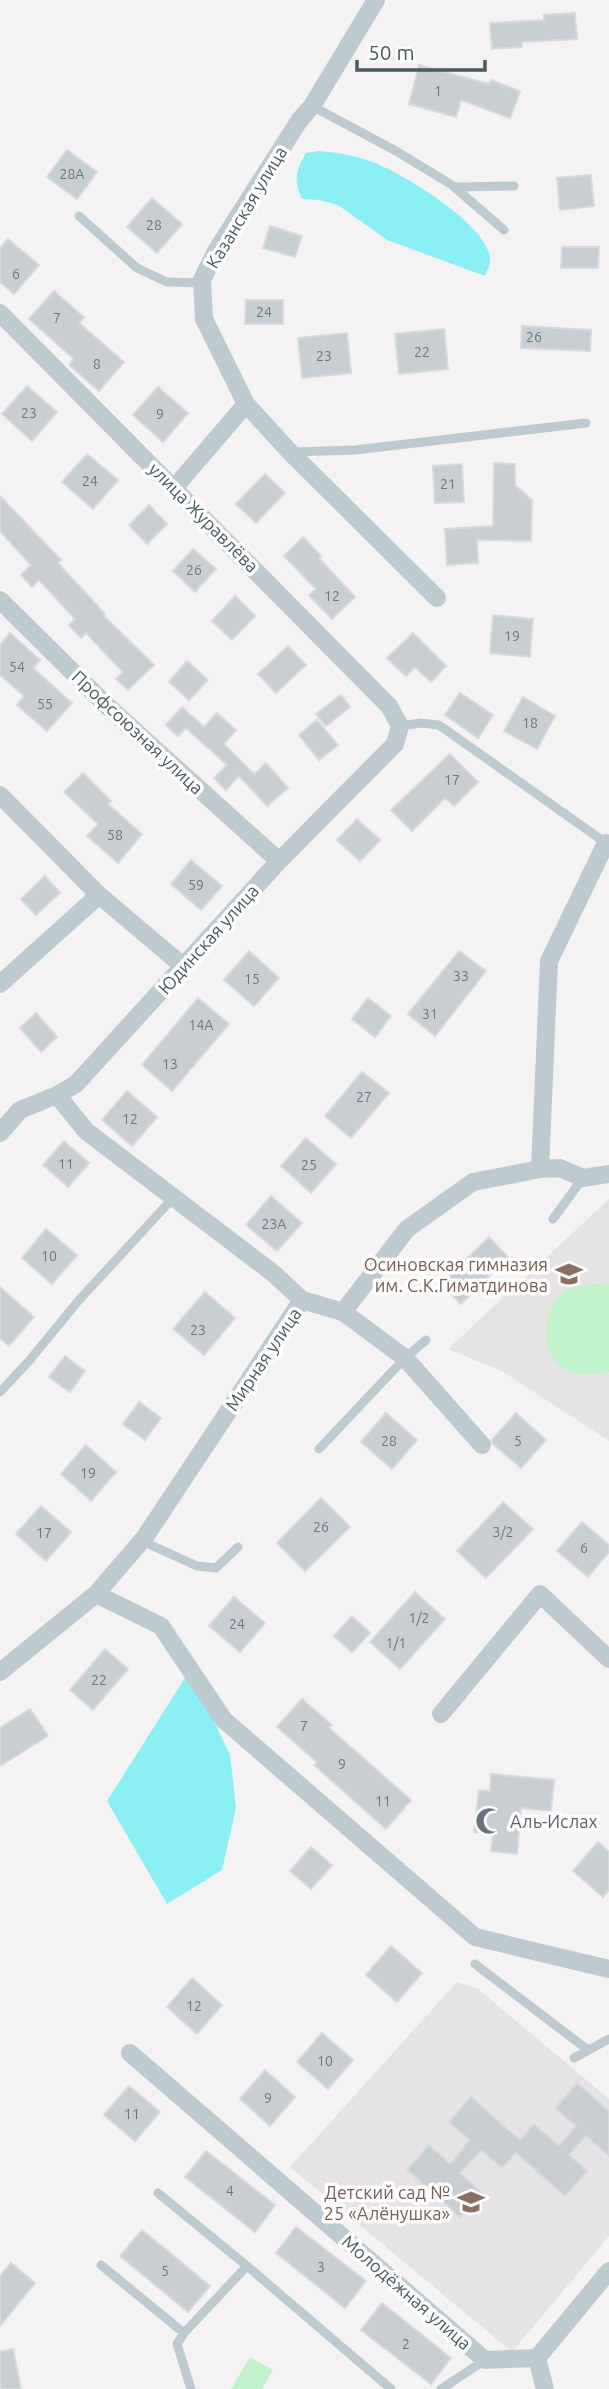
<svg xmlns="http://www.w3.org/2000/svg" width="609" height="2389" font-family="Ubuntu,sans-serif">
<rect width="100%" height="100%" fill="#f5f2f3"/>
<path fill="#e6e3e5" d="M609 1199V1441L502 1371 448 1349Z
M457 1982 478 1989 609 2099V2236L512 2352 290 2167Z"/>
<path fill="#c0f3ca" d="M609 1283V1372C596 1374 583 1377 571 1372 538 1361 539 1308 566 1291 578 1284 596 1284 609 1283Z
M250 2357 273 2370 262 2389H231Z"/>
<path fill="#8af0f3" d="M318 151C336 152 353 155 370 161 399 171 493 227 490 261 490 266 486 272 485 276L387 240 338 205 319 200 302 199C293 181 296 170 306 153Z
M190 1670 230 1755 236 1808 222 1870 167 1904 107 1801Z"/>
<path fill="#c9ced2" stroke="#d6dade" stroke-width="2" d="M575 13 577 39 522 42V47L492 49 490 23 544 20V15Z
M419 65 489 84 491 80 520 91 510 118 461 100 456 117 409 104Z
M67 150 97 172 77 199 47 177Z
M591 175 594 206 560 210 557 178Z
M152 198 182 224 157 253 127 227Z
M270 226 302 236 295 257 263 248Z
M8 239 39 265 14 294 0 282V248Z
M562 247H599L598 268H561Z
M54 291 84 317 79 323 124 362 99 391 69 365 74 359 29 319Z
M246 300H283V324H245Z
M522 326 591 330 590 351 521 348Z
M444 329 448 369 399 374 395 334Z
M347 333 351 373 302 378 298 338Z
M27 386 57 412 32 441 2 414Z
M158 387 188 413 163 442 133 415Z
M87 454 118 480 93 509 62 482Z
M494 463 515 464V485L532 500 531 541 477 540 478 563 447 565 445 529 493 526Z
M462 464 464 502 435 503 433 466Z
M265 474 285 493 256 523 236 504Z
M0 496 61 560 58 563 105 614 104 616 154 665 128 690 116 679 123 672 86 633 81 638 69 625 75 619 39 580 32 587 21 575 31 565 0 531Z
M149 505 167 524 147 544 129 525Z
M303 537 321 556 319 558 355 597 332 619 309 595 316 589 284 556Z
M193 549 216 569 195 592 173 571Z
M235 596 255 616 232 640 212 621Z
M493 615 533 619 530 657 490 653Z
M10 633 40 660 33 668 72 703 47 731 17 705 24 696 0 675V645Z
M413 633 446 666 431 682 415 667 406 676 387 658Z
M288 646 306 665 276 693 258 674Z
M187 661 208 680 189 700 169 682Z
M460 693 493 715 478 738 445 715Z
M341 695 350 707 326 726 316 714Z
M523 697 555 716 537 749 504 731Z
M182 707 204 727 217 713 236 730 224 744 254 774 266 763 288 788 267 806 239 776 226 790 214 778 227 765 186 728 178 736 166 725Z
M317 720 338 745 319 760 299 735Z
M450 754 478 782 454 806 445 798 412 831 391 810Z
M83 773 111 801 108 804 142 834 118 863 87 836 98 824 64 792Z
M357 819 380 840 360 861 337 840Z
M191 860 222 886 201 910 171 884Z
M45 876 60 893 36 915 21 899Z
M249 951 279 978 254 1006 224 980Z
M459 951 486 971 435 1036 408 1014Z
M198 998 229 1024 172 1091 142 1065Z
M368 998 391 1016 375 1037 352 1019Z
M36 1013 57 1037 41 1052 20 1028Z
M362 1072 389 1093 351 1138 325 1116Z
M127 1091 157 1117 132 1146 102 1120Z
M306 1138 336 1164 311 1193 281 1166Z
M64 1141 89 1163 68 1187 43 1165Z
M271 1196 302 1223 277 1251 246 1225Z
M46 1229 77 1255 52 1284 22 1258Z
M489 1237 508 1257 461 1304 441 1284Z
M0 1287 34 1317 9 1346 0 1338Z
M205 1292 235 1318 204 1355 173 1329Z
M65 1356 85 1371 70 1392 49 1377Z
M139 1402 161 1418 145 1440 123 1424Z
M386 1413 417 1440 392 1469 361 1442Z
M516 1413 546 1440 521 1468 493 1444 492 1440Z
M86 1445 116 1472 91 1501 61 1474Z
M321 1498 350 1527 305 1571 277 1543Z
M503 1502 533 1529 486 1578 457 1551Z
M41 1506 71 1532 46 1561 16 1534Z
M582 1522 609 1545V1552L588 1577 557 1551Z
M415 1592 445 1619 400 1669 370 1642Z
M234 1597 265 1623 240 1652 209 1626Z
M352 1616 370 1633 352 1652 334 1636Z
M105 1649 128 1669 93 1710 70 1690Z
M302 1699 332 1725 329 1728 411 1800 386 1829 314 1765 317 1762 277 1727Z
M30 1709 48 1736 0 1766V1728Z
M491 1774 554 1780 551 1811 521 1808 517 1854 491 1851 493 1833 474 1832 479 1790 490 1791Z
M598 1842 609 1852V1890L603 1897 573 1871Z
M311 1847 332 1865 311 1889 290 1871Z
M391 1946 422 1973 397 2002 366 1975Z
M192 1978 222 2005 197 2034 167 2007Z
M322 2033 353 2060 328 2089 297 2062Z
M265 2070 295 2097 270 2126 240 2099Z
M577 2083 609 2111V2156L586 2136 569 2155 587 2171 565 2196 516 2153 502 2168 481 2150 460 2173 481 2192 460 2217 407 2170 429 2145 450 2164 470 2140 449 2122 471 2097 520 2140 534 2124 559 2146 576 2126 555 2108Z
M129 2086 160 2112 135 2141 104 2115Z
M206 2151 275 2205 255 2232 185 2177Z
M296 2227 366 2281 345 2308 276 2253Z
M142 2230 210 2286 188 2312 120 2256Z
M11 2263 35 2283 0 2326V2276Z
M382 2303 451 2358 431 2384 361 2330Z
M13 2349 21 2389H0V2352Z"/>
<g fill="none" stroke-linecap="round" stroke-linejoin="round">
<path stroke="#bdcacf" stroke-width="9" d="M312 106 396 151 452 185 504 230
M454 187 514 186
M79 216 137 268 167 282 203 283
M292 452 355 450 586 423
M400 726 421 723 439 725 606 843
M553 1219 583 1178
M0 1392 29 1361 79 1300 173 1198
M319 1449 405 1358 426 1340
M142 1541 197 1566 216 1568 238 1547
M475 1964 588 2050
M574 2058 609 2039
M158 2193 247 2266
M101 2265 184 2333
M191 2389 177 2344 184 2333 247 2266 391 2389
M441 2389 485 2360"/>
<path stroke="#bdcacf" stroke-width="18" d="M0 313 389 706 400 726 395 744 279 861 76 1084 57 1095 20 1110 0 1133
M246 404 290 452 437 598
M175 487 246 404 204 319 202 280 216 251 299 121 312 106 376 0
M0 600 105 704 279 861
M0 795 99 895 183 966
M0 984 99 895
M57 1095 86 1131 273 1273 302 1300
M540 1169 560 1168 583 1178 609 1174
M343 1312 405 1358 482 1445
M96 1594 161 1626 224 1720 475 1937 609 1969
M0 1672 96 1594 145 1537 302 1300 343 1312 407 1229 473 1182 540 1169 549 961 606 843
M441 1714 540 1594 609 1659
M130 2053 485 2360 537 2358
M545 2389 537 2358 609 2271"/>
</g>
<defs>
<symbol id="school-bare" viewBox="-9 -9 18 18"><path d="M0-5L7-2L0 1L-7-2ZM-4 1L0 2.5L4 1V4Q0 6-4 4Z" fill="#8d6e63" stroke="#fff" stroke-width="2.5" paint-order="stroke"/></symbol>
<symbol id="mosque-bare" viewBox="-9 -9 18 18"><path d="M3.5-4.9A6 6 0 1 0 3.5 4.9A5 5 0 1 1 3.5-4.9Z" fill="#6b7280" stroke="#fff" stroke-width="2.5" paint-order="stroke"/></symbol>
</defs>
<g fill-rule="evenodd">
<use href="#school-bare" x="550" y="1255" width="38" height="38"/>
<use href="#mosque-bare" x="470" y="1802" width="38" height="38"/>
<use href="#school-bare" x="452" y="2183" width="38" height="38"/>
</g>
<g text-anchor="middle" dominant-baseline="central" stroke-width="7" stroke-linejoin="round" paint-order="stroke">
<g font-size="14" fill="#68777e">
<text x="438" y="91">1</text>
<text x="72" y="174">28А</text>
<text x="154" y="225">28</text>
<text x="16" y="274">6</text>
<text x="264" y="312">24</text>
<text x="57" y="318">7</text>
<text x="534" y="337">26</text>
<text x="422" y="352">22</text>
<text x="324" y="356">23</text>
<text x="97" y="364">8</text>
<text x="29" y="413">23</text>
<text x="160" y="414">9</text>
<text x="90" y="481">24</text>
<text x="448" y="484">21</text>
<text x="194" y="570">26</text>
<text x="332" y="596">12</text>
<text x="512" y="636">19</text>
<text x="17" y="667">54</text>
<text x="45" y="704">55</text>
<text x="530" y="723">18</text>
<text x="452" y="780">17</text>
<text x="115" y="835">58</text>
<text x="196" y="885">59</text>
<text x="461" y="976">33</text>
<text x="252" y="979">15</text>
<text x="430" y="1014">31</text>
<text x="201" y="1025">14А</text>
<text x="170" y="1064">13</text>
<text x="364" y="1097">27</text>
<text x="130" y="1119">12</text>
<text x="66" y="1164">11</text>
<text x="309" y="1165">25</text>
<text x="274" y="1224">23А</text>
<text x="49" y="1256">10</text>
<text x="198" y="1330">23</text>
<text x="389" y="1441">28</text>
<text x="518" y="1441">5</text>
<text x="88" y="1473">19</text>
<text x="321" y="1527">26</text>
<text x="503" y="1532">3/2</text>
<text x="44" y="1533">17</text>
<text x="584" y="1548">6</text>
<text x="419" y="1618">1/2</text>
<text x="237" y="1624">24</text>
<text x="396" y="1643">1/1</text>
<text x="99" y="1680">22</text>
<text x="304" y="1726">7</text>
<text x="342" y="1764">9</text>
<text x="383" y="1801">11</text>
<text x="194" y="2006">12</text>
<text x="325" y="2061">10</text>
<text x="268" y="2098">9</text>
<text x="132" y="2114">11</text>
<text x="230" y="2191">4</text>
<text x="321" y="2267">3</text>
<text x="165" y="2271">5</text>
<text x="406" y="2344">2</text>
</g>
<g font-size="18" fill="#485a62" stroke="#fff">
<text transform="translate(246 207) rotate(-59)">Казанская улица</text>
<text transform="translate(204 517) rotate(45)">улица Журавлёва</text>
<text transform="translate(138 732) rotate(43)">Профсоюзная улица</text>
<text transform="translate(208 939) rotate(-48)">Юдинская улица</text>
<text transform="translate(263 1359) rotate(-56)">Мирная улица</text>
<text transform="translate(407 2292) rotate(41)">Молодёжная улица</text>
</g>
<g font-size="18" fill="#785e54" stroke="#fff" text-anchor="end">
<text x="548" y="1264">Осиновская гимназия<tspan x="548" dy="21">им. С.К.Гиматдинова</tspan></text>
<text x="450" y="2192">Детский сад №<tspan x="450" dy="21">25 «Алёнушка»</tspan></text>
</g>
<g font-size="18" fill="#5b616d" stroke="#fff" text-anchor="start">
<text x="510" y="1821">Аль-Ислах</text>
</g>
</g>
<path d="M357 60v10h128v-10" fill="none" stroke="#485a62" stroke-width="3.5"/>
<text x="368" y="60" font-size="21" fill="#485a62" stroke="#ffffff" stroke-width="5" paint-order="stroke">50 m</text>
</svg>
